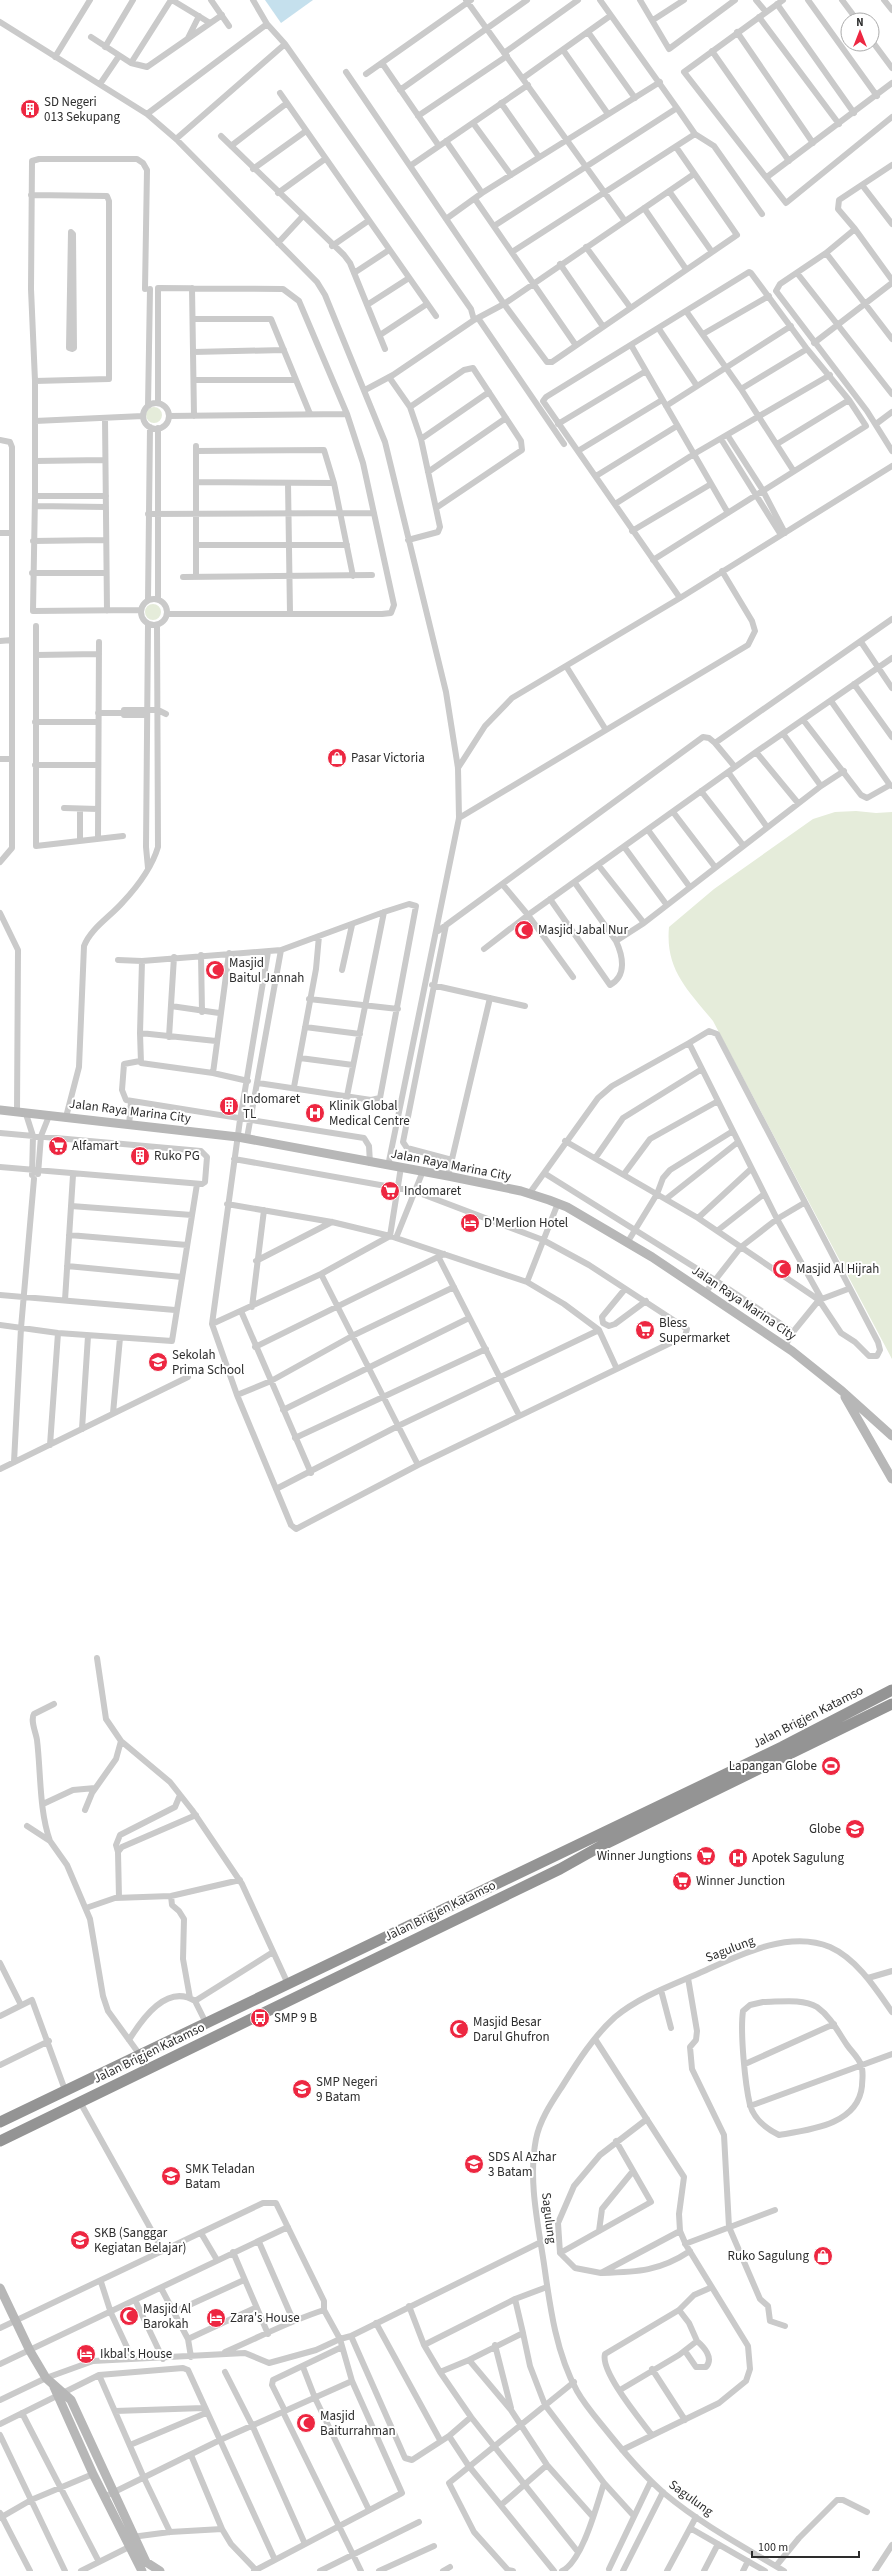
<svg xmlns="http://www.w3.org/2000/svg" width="892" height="2571" font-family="'Source Sans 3',sans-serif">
<rect width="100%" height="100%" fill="#fff"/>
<path fill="#e5ecda" d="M146 415a8 8 0 1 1 16 0a8 8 0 1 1-16 0Z
M145 612a8 8 0 1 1 16 0a8 8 0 1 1-16 0Z
M856 811 876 813 892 812V1359L713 1021C688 990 665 970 669 927L714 889 813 819 835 812Z"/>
<path fill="#c5e0ed" d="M265 0H313L281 23Z"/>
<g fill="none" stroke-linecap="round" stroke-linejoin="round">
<path stroke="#cacaca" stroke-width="6" d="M172 0 210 23
M211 0 229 26
M253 0 267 24 285 44 471 309 474 320 393 375 365 390
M466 0 625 221
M600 0 677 108
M640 0 669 49 735 0
M756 0 766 12
M783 0 684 72 786 203 892 117
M808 0 877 96
M842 0 857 20
M884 0 892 10
M777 4 854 113
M759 17 839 124
M653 20 684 0
M0 22 147 114 176 139 317 282 325 295 385 442 446 692 458 768 459 818 388 1166
M588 32 635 98
M737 32 813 143
M91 37 131 63 147 67 222 15
M188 38 199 16
M872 41 892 68
M105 47 133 0
M563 50 608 114
M712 51 789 161
M504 53 578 0
M55 57 90 0
M131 63 171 0
M382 63 439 146
M346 72 504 304 547 362H552L737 235 676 147
M366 74 471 0
M523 78 610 16
M100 84 119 56
M400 90 527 0
M280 93 436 316
M501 103 539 157
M147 114 267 24
M418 116 507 56
M473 123 511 175
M221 136 344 255 350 263 385 349
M176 139 285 44
M446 141 482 193
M231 146 287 103
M892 165 839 200 838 209 855 229 826 253 780 284 776 291 867 411 892 451
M410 166 528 85
M253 169 306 131
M767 177 892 83
M862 185 892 224
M669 191 712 252
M278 193 325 159
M31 195 107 196 109 201V379L35 381V421L143 416
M475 199 575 344
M644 208 686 269
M446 219 482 193 660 82
M494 226 677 108 695 134 714 146 762 214
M855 229 892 280
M71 232 73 234 74 348 72 349 69 348Z
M278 243 302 217
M332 246 368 221
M586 247 630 307
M512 252 695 134
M826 253 892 339
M560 264 602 325
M354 273 389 250
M797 273 892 394
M192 288 194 416
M367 305 409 278
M686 311 741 389 793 470
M478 318 564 444
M193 319H271L310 414
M474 320 504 304 694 174
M659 329 697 386
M703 334 769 296
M380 335 427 304
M814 343 892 283
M631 345 728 513
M193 352 284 350
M389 377 410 407 421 439 440 527 438 532 408 540
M194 380H296
M35 381 31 289 32 161 39 159H137L143 163 147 170 145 289
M741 389 807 349
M158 403V288L283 289 299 301 347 414 363 463 394 605 391 613 382 614H167
M143 416a13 13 0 1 1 26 0a13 13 0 1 1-26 0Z
M148 406 150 289
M666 406 791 326
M410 407 464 370 473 368 521 441 522 450 436 508
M169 416 347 414
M105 418 107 611
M35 421V496
M558 424 646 371
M876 424 892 412
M158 428V600
M728 436 762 489 785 533
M421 439 489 392
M721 439 781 535
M0 440 10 442 12 447V848L0 862
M777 444 849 400
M196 451 324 450 334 483 353 576
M578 451 662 400
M35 461 105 460
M428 472 506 418
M596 476 677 426
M196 482 334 483
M288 483 290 613
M106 496H35L33 611 140 610
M615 504 694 454 830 375
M35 506 106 507
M148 514 374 513
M632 531 711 484
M0 533H12
M33 541 105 540
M196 545H347
M653 560 866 426 849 400 807 349 751 273 749 272 546 397 543 401 680 598
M32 573H106
M196 576V446
M183 577 372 575
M141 612a13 13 0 1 1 26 0a13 13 0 1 1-26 0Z
M148 600 150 427
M36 626V846L123 836
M0 641 12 640
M861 642 892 688
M36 655 99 654
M566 666 606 730
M854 684 892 737
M831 701 890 785
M124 710H158L166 714
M98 713H121
M124 715H147
M804 721 861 795 867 798 890 785 892 786
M35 722H98
M784 735 821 786
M715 743 735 767
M756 752 798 803
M0 759H12
M35 765H98
M458 768 485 726 512 698 680 598 892 466
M728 772 767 827
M701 791 743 845
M64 808 98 809
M673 812 715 867
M459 818 748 645 755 631 752 621 722 571
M648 830 689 886
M98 837 99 642
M80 840V809
M625 848 666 904
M599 866 644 923
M148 868 146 847 148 625
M575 883 616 941
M503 885 528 915 756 752 892 658
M550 899 610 985C627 976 623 956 616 941L644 923 821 786 844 771
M0 913 18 950 17 1112
M446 925 403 1142 407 1148 452 1160
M438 931 703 737 709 738 715 743 892 619
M484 949 528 915 573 977
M201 955 202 1012
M118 960 142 961 281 950 384 912 409 904 416 906 380 1098 371 1100 258 1083
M142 961 140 1033 141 1063 213 1073 248 1081
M342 970 352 925
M432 985 525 1006
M309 999 398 1009
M171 1006 219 1013
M305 1027 360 1034
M140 1033 216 1041
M169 1037 174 957
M300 1058 353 1065
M140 1061 124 1064 122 1090 126 1100 364 1138 369 1146 370 1163
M213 1073 229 953
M294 1087 316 969 319 936
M347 1096 384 912
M26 1114 33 1136 32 1175
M66 1117 79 1067 84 946C91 928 110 917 123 902 137 887 152 867 158 847L157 625
M129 1125 131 1102
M0 1133 201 1151 207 1157 205 1182 202 1184 0 1167
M247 1138 281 950
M565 1141 698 1218 819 1300 841 1333 855 1342 869 1356H877L880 1350 878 1342 717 1034 709 1031 689 1043
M596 1157 623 1118 702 1069
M234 1159 397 1188 414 1191 543 1240 589 1265 687 1329 685 1336 418 1465 296 1529 291 1525 237 1395 212 1324 321 1274 390 1236 401 1167
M544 1173 715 1280 793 1332
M38 1174 41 1136 49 1116
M624 1174 650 1139 718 1101
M448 1176 490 998
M529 1194 598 1098 612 1086 689 1043 777 1219 821 1298
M666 1199 738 1142
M227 1204 332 1222 390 1236 527 1282 564 1304 599 1330 616 1367
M71 1206 192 1215
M698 1218 751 1169
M717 1231 764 1194
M69 1235 187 1245
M396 1238 423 1171
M627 1243 657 1194 663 1178 670 1170 733 1131
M439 1258 519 1415
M256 1261 332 1222
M67 1266 182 1277
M321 1274 418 1465
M527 1282 558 1203
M625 1289 602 1317 603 1323 609 1326 615 1324 646 1301
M705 1293 741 1247 777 1219 804 1203
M0 1295 175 1310
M65 1300 73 1175
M252 1307 264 1210
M241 1311 311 1473
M212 1324 240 1120 268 952
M0 1325 58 1333 172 1341 197 1184
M785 1346 793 1332 819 1300 848 1289
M255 1347 444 1254
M237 1395 271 1381 352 1336 454 1287
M283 1410 469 1318
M113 1413 120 1338
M82 1429 88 1336
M295 1438 486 1349
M50 1445 58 1333
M14 1462 21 1328 34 1179
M0 1469 188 1377
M276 1489 398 1426 599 1330
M97 1658 106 1719 121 1741 170 1782 192 1810 242 1884 288 1984
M43 1804 73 1790 95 1788
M85 1810 92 1793 116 1759 121 1741
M27 1826 50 1841 67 1865 90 1919 103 1996 108 2011 140 2055
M50 1841C39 1810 41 1773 37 1740 36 1733 30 1720 34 1714L54 1704
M118 1852 116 1845 120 1835 175 1807 180 1795
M171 1896 172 1905 179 1911 184 1919 183 1959 190 1998
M119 1898 118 1852 122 1847 196 1815
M86 1908 115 1898 171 1896 240 1880
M0 1963 21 2005
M688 1978 697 2031 696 2040 690 2047 692 2069 724 2135 729 2227 760 2299 768 2306 770 2321 785 2326
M868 1978 892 1971
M661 1990 671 2028
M195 2001 273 1952
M763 2002C779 2002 802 1998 817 2007 831 2017 838 2032 847 2045 851 2051 859 2058 861 2065 864 2072 862 2080 862 2086 858 2125 809 2130 779 2135 767 2129 754 2119 750 2105 745 2084 740 2032 743 2011L750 2005Z
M0 2016 32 2000 65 2090
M595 2039 684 2177 679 2214 680 2231 686 2245 748 2346 750 2369 746 2381 719 2403 622 2450
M129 2040C142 2019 167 1983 195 2001L206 2023
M745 2064 834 2024
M0 2065 49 2041
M80 2102 163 2251
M750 2106 892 2054
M647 2119 600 2155 574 2186 558 2223 560 2253 575 2268 601 2273 680 2231
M599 2231 602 2209 633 2171
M201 2233 217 2260
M259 2242 293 2320
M685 2244 775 2210
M233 2252 268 2334
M560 2253 651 2202 616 2141
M602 2273C638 2272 660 2271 690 2251
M101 2282 111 2313 132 2358
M161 2288 188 2339 191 2357
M515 2299 523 2333 469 2360 511 2410 547 2465 593 2517
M135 2300 163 2359
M409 2306 424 2345 440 2372 471 2417 449 2436
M174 2312 244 2280
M376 2323 440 2440
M0 2328 263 2203H276L324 2301V2310L340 2339 351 2336 541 2242
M523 2333 530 2366 545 2405 604 2483C597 2505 582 2562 562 2571
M351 2336 405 2458 412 2460 449 2436 468 2465 554 2571
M188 2339 255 2308
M424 2345 515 2299 547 2287
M495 2345 511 2408
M685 2351 696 2367H706C714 2358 704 2347 697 2341
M225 2352C258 2338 289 2321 324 2310
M0 2364 288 2227
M303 2367 315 2398 369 2510
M652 2369 685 2420
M225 2372 253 2427 305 2544
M440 2372 469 2360
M99 2375 144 2478 170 2532
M620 2390 679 2355 697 2341 689 2323 679 2310
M0 2400 46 2378 93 2361 245 2353 269 2363 316 2350 340 2339 352 2381 402 2493 254 2571
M115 2411 204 2408
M285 2411 272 2385 273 2380 342 2347
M283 2412 361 2571
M22 2413 99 2562
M471 2417 578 2552
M0 2424 99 2375 183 2368 188 2370 275 2560
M651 2434C639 2418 600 2371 605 2354L679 2310 694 2295 710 2288
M0 2435 65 2571
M130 2445 206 2413
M191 2455 222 2529 231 2544 255 2569
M604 2483 633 2515
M104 2497 220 2440 352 2381
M501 2505 547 2465
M0 2513 30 2571
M0 2518 31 2500 93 2474
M690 2528 765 2571
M132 2537 170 2532 222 2529
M776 2566 799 2538 837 2500H843L867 2512
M609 2569 651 2481
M81 2571 129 2547
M320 2571 419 2522
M379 2571 434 2546
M443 2571 450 2567
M513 2571 508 2570 474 2532 449 2483 574 2382
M623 2571 663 2492
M667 2571 696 2517
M704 2571 718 2544
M743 2571 748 2561
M784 2571C744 2547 701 2524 665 2494 645 2477 627 2456 610 2435 599 2421 586 2407 577 2391 556 2353 550 2307 544 2264 538 2224 528 2180 536 2139 540 2119 552 2102 563 2085 578 2061 594 2036 615 2017 640 1996 675 1984 704 1971 741 1954 790 1930 830 1947 857 1959 876 1989 892 2012
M875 2571 892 2545"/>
<path stroke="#b7b7b7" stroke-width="9" d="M0 1110 238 1137 448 1176 521 1191 549 1200 567 1207 652 1257 792 1351 842 1391 892 1436
M845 1397 892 1479
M0 2288 30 2351 46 2378 71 2400 146 2562 160 2571
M54 2387 93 2474 142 2571"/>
<path stroke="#949494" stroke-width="11" d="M0 2122 782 1747 892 1690
M0 2141 560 1869 601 1846 892 1704"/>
</g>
<defs>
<symbol id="building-disc" viewBox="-11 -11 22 22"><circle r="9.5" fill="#ed2741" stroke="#fff"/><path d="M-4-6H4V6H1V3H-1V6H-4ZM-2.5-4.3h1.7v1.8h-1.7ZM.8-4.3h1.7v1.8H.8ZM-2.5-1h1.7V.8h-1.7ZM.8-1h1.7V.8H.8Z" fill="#fff"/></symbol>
<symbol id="shop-disc" viewBox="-11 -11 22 22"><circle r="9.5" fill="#ed2741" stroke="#fff"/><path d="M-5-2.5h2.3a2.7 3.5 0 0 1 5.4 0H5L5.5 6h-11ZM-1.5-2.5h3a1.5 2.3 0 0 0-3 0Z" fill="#fff"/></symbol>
<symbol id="mosque-disc" viewBox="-11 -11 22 22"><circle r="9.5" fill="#ed2741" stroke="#fff"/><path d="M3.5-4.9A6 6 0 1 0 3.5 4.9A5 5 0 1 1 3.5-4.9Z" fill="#fff"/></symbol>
<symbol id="hospital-disc" viewBox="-11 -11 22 22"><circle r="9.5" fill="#ed2741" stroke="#fff"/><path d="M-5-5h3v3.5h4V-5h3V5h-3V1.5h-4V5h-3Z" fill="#fff"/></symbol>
<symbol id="supermarket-disc" viewBox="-11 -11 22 22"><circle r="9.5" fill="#ed2741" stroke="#fff"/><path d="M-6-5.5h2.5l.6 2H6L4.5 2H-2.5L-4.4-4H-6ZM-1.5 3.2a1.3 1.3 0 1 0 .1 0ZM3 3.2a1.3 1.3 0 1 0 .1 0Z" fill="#fff"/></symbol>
<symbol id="hotel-disc" viewBox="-11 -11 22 22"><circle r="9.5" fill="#ed2741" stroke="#fff"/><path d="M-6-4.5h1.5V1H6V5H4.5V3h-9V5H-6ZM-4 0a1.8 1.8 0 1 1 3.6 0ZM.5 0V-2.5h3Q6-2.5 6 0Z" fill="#fff"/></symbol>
<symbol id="school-disc" viewBox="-11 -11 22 22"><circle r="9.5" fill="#ed2741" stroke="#fff"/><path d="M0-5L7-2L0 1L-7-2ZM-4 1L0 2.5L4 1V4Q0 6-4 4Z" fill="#fff"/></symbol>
<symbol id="stadium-disc" viewBox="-11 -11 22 22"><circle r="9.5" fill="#ed2741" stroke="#fff"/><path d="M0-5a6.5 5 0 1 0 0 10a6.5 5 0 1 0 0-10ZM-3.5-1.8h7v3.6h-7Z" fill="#fff"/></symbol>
<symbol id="bus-disc" viewBox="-11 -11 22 22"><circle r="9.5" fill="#ed2741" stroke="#fff"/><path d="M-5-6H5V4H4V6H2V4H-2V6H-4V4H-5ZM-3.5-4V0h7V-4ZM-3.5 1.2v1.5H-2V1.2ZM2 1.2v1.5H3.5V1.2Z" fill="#fff"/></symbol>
<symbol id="university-disc" viewBox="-11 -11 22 22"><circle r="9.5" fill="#ed2741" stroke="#fff"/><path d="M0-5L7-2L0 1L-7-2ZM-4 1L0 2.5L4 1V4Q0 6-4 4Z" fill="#fff"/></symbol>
</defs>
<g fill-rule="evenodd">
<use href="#building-disc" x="19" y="98" width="22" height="22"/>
<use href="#shop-disc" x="326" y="747" width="22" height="22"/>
<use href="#mosque-disc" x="513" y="919" width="22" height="22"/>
<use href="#mosque-disc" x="204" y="959" width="22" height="22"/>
<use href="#building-disc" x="218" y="1095" width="22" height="22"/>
<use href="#hospital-disc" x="304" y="1102" width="22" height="22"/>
<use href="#supermarket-disc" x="47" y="1135" width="22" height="22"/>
<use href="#building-disc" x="129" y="1145" width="22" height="22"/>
<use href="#supermarket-disc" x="379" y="1180" width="22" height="22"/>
<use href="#hotel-disc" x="459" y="1212" width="22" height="22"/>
<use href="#mosque-disc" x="771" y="1258" width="22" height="22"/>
<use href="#supermarket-disc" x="634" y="1319" width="22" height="22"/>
<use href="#school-disc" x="147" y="1351" width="22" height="22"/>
<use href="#stadium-disc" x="820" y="1755" width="22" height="22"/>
<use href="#school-disc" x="844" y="1818" width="22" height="22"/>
<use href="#supermarket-disc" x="695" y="1845" width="22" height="22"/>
<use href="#hospital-disc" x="727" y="1847" width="22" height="22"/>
<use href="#supermarket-disc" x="671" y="1870" width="22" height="22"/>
<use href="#bus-disc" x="249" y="2007" width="22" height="22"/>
<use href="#mosque-disc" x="448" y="2018" width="22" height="22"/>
<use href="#school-disc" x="291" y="2078" width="22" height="22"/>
<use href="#school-disc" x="463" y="2153" width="22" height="22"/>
<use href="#university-disc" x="160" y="2165" width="22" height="22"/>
<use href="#university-disc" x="69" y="2229" width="22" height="22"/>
<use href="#shop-disc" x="812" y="2245" width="22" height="22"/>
<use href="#mosque-disc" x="118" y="2305" width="22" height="22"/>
<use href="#hotel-disc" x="205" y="2307" width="22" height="22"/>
<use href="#hotel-disc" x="75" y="2343" width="22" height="22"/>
<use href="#mosque-disc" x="295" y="2412" width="22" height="22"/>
</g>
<g text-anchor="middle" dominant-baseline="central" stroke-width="4" stroke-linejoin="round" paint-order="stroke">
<g font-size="13" fill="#2d2d2d" stroke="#fff" text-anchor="start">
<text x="44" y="102">SD Negeri<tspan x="44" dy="15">013 Sekupang</tspan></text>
<text x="351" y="758">Pasar Victoria</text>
<text x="538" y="930">Masjid Jabal Nur</text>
<text x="229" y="963">Masjid<tspan x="229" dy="15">Baitul Jannah</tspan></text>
<text x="243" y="1099">Indomaret<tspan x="243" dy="15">TL</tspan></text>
<text x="329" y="1106">Klinik Global<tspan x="329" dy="15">Medical Centre</tspan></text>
<text x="72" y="1146">Alfamart</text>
<text x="154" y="1156">Ruko PG</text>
<text x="404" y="1191">Indomaret</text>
<text x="484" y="1223">D'Merlion Hotel</text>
<text x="796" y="1269">Masjid Al Hijrah</text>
<text x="659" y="1323">Bless<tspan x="659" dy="15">Supermarket</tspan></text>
<text x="172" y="1355">Sekolah<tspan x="172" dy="15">Prima School</tspan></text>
<text x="817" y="1766" text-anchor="end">Lapangan Globe</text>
<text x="841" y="1829" text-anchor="end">Globe</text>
<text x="692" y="1856" text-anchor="end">Winner Jungtions</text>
<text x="752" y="1858">Apotek Sagulung</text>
<text x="696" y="1881">Winner Junction</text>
<text x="274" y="2018">SMP 9 B</text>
<text x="473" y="2022">Masjid Besar<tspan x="473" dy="15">Darul Ghufron</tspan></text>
<text x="316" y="2082">SMP Negeri<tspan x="316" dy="15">9 Batam</tspan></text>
<text x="488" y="2157">SDS Al Azhar<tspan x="488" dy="15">3 Batam</tspan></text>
<text x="185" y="2169">SMK Teladan<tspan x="185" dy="15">Batam</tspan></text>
<text x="94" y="2233">SKB (Sanggar<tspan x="94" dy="15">Kegiatan Belajar)</tspan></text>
<text x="809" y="2256" text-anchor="end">Ruko Sagulung</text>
<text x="143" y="2309">Masjid Al<tspan x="143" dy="15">Barokah</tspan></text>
<text x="230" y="2318">Zara's House</text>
<text x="100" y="2354">Ikbal's House</text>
<text x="320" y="2416">Masjid<tspan x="320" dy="15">Baiturrahman</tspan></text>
</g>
<g font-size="13" fill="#2d2d2d" stroke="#fff">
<text transform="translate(130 1111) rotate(7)">Jalan Raya Marina City</text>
<text transform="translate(451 1165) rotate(11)">Jalan Raya Marina City</text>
<text transform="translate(744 1303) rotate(34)">Jalan Raya Marina City</text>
<text transform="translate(808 1717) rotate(-27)">Jalan Brigjen Katamso</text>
<text transform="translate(440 1911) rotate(-26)">Jalan Brigjen Katamso</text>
<text transform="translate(730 1949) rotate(-21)">Sagulung</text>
<text transform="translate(149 2053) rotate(-26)">Jalan Brigjen Katamso</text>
<text transform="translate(549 2218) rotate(83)">Sagulung</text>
<text transform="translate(691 2498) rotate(36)">Sagulung</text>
</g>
</g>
<g transform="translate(860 32)"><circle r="19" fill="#ffffff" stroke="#ababab"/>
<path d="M0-3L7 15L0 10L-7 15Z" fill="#ed2741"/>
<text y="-6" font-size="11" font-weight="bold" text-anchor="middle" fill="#2d2d2d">N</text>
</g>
<path d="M752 2551v6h107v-6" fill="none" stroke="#2d2d2d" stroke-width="2"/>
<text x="758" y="2551" font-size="12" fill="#2d2d2d" stroke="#ffffff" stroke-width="3" paint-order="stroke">100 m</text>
</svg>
